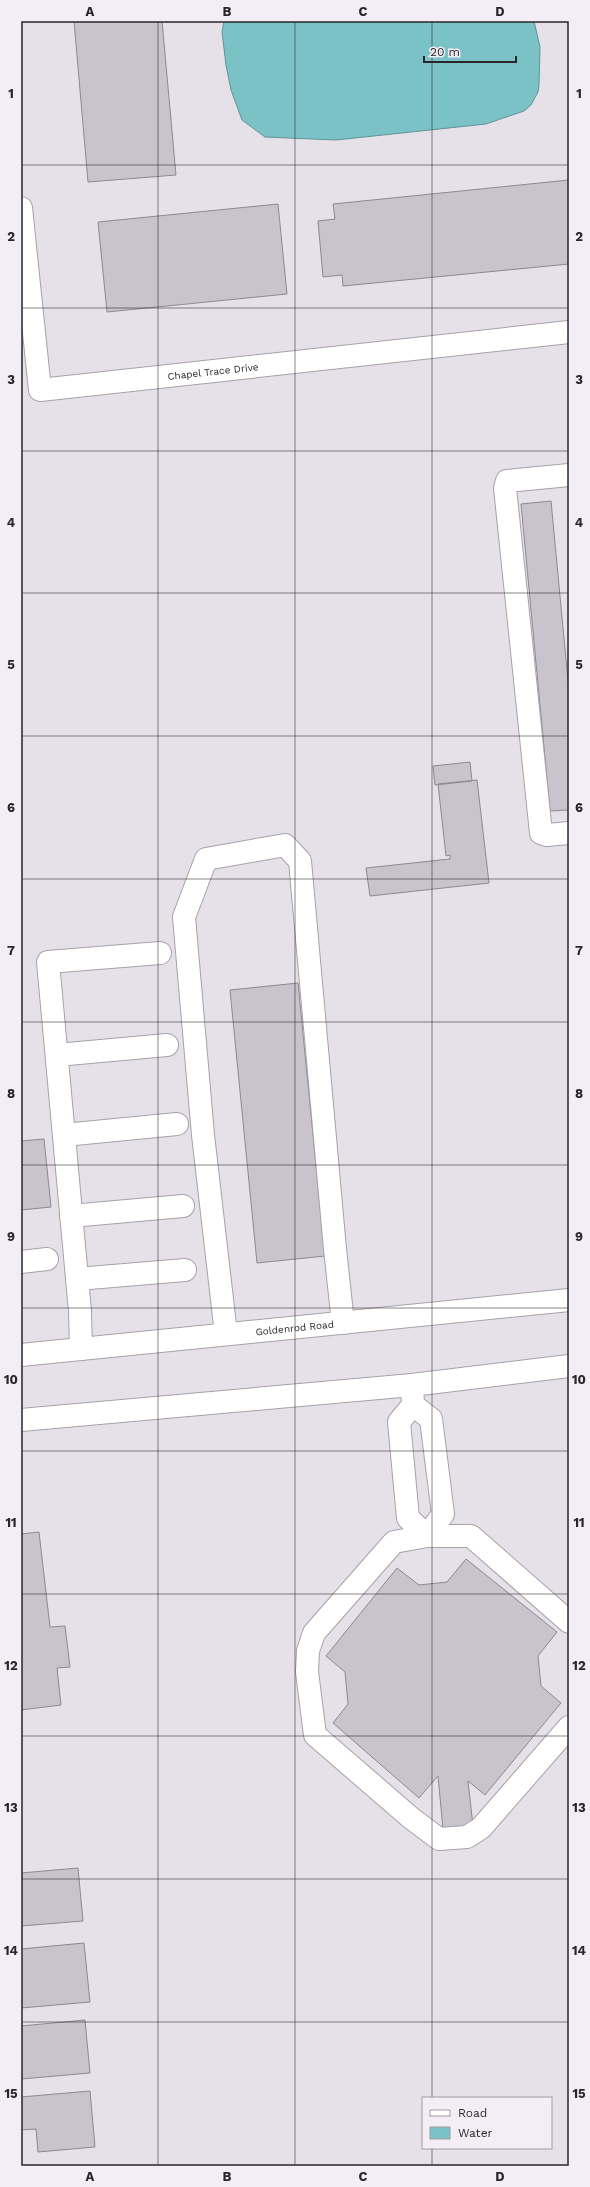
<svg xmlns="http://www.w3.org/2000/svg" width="590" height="2187" font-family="'Work Sans',sans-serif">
<rect width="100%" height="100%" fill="#e6e0e9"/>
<path fill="#7ac2c6" stroke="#619397" d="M224 21H534L540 47 539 85 538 92 531 105 524 111 486 124 336 140 265 137 242 120 231 90 226 65 222 32Z"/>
<path fill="#c8c3cd" stroke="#8d8891" d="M74 21H162L176 175 88 182Z
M569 180V264L343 286 342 275 323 277 318 221 335 219 333 204Z
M278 204 287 294 107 312 98 222Z
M551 501 569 691V810L550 811 521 504Z
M470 762 472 781 435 785 433 766Z
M477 780 489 883 370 896 366 868 450 859V855L446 856 438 784Z
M298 983 325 1256 257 1263 230 990Z
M44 1139 51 1207 21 1210V1141Z
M39 1532 50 1627 65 1626 70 1667 57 1668 61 1705 21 1710V1534Z
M466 1559 557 1632 538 1656 541 1686 561 1703 485 1795 468 1781 473 1826 443 1829 438 1776 419 1798 333 1723 348 1704 345 1672 326 1656 397 1568 419 1585 447 1582Z
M78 1868 83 1921 21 1926V1873Z
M84 1943 90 2002 21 2008V1949Z
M85 2020 90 2073 21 2079V2026Z
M90 2091 95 2147 38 2152 36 2129 21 2130V2097Z"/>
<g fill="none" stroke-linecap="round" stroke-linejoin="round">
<defs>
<g id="minor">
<path id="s1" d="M21 208 40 390 569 332"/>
<path d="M569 475 507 481 505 488 541 833 547 835 569 833"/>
<path d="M57 1055 167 1045"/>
<path d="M64 1135 177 1124"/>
<path d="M71 1216 183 1206"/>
<path d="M21 1262 47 1259"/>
<path d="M77 1279 185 1270"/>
<path d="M226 1334 203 1135 184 917 206 859 285 845 300 861 335 1249 343 1323"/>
<path d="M81 1349 80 1311 48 962 160 953"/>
<path d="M412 1385 413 1405 399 1422 408 1518 427 1536 443 1514 431 1419 413 1405"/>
<path d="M569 1622 471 1536H427L394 1542 314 1633 308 1651 307 1672 315 1735 411 1818 439 1839 467 1837 481 1828 569 1727"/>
</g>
<g id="major">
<path id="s2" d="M21 1355 569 1300"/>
<path d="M21 1420 412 1385 569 1366"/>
</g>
</defs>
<use href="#minor" stroke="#a7a1aa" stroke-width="24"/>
<use href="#major" stroke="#a7a1aa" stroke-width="24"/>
<use href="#minor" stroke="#fff" stroke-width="22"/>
<use href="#major" stroke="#fff" stroke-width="22"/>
</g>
<path fill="none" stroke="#282629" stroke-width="1" stroke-opacity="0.55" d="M158 21V2166M295 21V2166M432 21V2098M21 165H569M21 308H569M21 451H569M21 593H569M21 736H569M21 879H569M21 1022H569M21 1165H569M21 1308H569M21 1451H569M21 1594H569M21 1736H569M21 1879H569M21 2022H569M432 2148V2166"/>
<g text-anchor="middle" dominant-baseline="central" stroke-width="3" stroke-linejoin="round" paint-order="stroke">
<g font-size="10" fill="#282629" stroke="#f3edf6">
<text stroke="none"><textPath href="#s1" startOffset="357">Chapel Trace Drive</textPath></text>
<text stroke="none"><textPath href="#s2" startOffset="275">Goldenrod Road</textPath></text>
</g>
</g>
<rect width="590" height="2187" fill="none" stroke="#f3edf6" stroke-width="44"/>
<rect x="422" y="2097" width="130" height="52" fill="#f3edf6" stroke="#a29da4"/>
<rect x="430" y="2110" width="20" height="6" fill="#ffffff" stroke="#a29da4"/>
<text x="458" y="2117" font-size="12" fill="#282629">Road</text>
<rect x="430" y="2127" width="20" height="12" fill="#7ac2c6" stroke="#a29da4"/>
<text x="458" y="2137" font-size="12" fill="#282629">Water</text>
<path d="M424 56v6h92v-6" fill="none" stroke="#282629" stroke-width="2"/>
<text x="430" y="56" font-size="12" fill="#282629" stroke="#f3edf6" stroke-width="3" paint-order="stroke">20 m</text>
<rect x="22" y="22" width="546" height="2143" fill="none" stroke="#282629" stroke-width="1.5"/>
<g font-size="13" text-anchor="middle" font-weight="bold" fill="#282629">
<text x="90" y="16">A</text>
<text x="227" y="16">B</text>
<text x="363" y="16">C</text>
<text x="500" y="16">D</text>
<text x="11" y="98">1</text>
<text x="579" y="98">1</text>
<text x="11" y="241">2</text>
<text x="579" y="241">2</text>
<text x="11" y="384">3</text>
<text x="579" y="384">3</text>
<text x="11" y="527">4</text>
<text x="579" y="527">4</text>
<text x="11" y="669">5</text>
<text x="579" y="669">5</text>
<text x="11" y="812">6</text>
<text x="579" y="812">6</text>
<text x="11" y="955">7</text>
<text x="579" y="955">7</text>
<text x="11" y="1098">8</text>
<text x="579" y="1098">8</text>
<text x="11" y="1241">9</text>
<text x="579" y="1241">9</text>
<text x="11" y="1384">10</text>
<text x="579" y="1384">10</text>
<text x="11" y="1527">11</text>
<text x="579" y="1527">11</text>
<text x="11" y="1670">12</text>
<text x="579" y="1670">12</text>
<text x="11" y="1812">13</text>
<text x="579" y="1812">13</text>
<text x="11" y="1955">14</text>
<text x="579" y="1955">14</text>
<text x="11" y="2098">15</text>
<text x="579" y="2098">15</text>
<text x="90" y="2181">A</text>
<text x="227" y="2181">B</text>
<text x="363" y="2181">C</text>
<text x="500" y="2181">D</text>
</g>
</svg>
